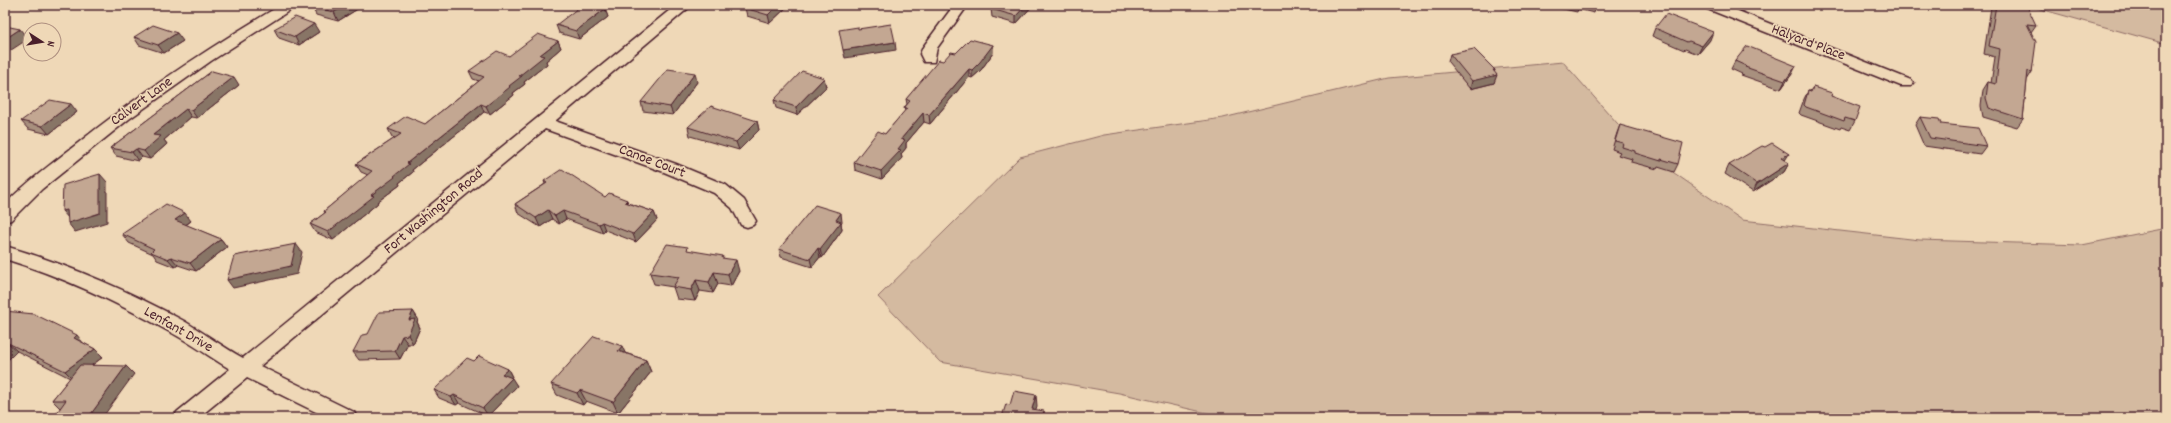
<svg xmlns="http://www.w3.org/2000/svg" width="2171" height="423" font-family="Dekko,sans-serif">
<rect width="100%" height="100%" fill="#efd8b7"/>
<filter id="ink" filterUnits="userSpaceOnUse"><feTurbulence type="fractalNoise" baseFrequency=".025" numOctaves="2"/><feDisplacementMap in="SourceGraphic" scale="8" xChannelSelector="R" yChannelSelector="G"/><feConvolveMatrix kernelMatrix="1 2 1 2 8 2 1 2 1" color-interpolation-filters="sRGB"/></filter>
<g filter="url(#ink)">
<path fill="#d4baa0" stroke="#8f6c66" d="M2026 5H2166V44Z
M1563 62 1641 150 1742 220 1920 240 2082 245 2166 228V418H1229L1119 393 940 362 878 297 1020 157 1104 135 1223 118 1389 78Z"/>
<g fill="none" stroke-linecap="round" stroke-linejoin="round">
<defs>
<path id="street" d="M281 5H298L211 61 129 119 42 189 11 220 5 222 6 203C27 182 50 165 73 147 139 94 208 48 281 5Z
M676 5H692L555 121 676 164 726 185 744 200 756 221 753 225 747 227 741 225 732 208 714 193 664 172 545 129 260 366 354 412 357 418H328L247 378 198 418H174L177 412 230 369C210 357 191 343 170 332 117 302 63 277 5 259V246C67 264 127 290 184 321 204 333 223 347 243 358Z
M954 5H968L937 48 934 62H924L920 54 923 47Z
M1703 5H1723L1911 80 1914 83 1911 86H1901L1705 8Z"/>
</defs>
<use href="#street" stroke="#4a1f2b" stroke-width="3"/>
<use href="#street" fill="#efd8b7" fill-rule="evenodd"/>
</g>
<path fill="#a8907e" stroke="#4a1f2b" d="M364 5 338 21 316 15 312 7Z
M748 5H789L770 23 747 16 745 8Z
M903 5H915L913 8Z
M994 5H1033L1016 24 992 17 991 9Z
M1560 5H1597L1594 13 1578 9 1577 12 1559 8Z
M1993 5H2017L2036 25 2031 32 2032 72 2027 80 2023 119 2017 127 1983 117 1981 106 1983 90 1988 82 1991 83 1995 57 1984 54 1991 7Z
M605 9 608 17 579 39 559 33 556 25Z
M1655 28 1710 40 1698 54 1685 49 1684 50 1652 36Z
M274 29 319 32 299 45 279 38Z
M134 37 183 41 164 53 139 45Z
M558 41 561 48 546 61 547 64 524 82 525 84 513 93 514 95 490 114 484 112 412 170 413 172 399 183 400 185 377 202 378 203 333 240 315 232 310 224 325 213 324 211 368 175 361 172 356 164 395 138 392 137 388 129 425 124 479 81 473 79 469 71 509 56Z
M956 53H993L981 70 972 78 969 77 930 124 924 122 906 143V148L901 154 902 158 882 179 855 170 854 162 885 134 905 111 904 108 907 104 906 99 943 61Z
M1450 54 1495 70 1494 72V83L1470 89 1448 62Z
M1735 61 1792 74 1781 89 1741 75 1742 74 1731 69Z
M212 71 239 85 197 118 191 117 164 140 167 144 150 159 142 157 138 161 116 156 110 148Z
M824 78 826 87 797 115 776 108 774 100Z
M697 82 673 115 643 111 641 102Z
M1813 87 1831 96 1855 121 1850 130 1841 127 1840 129 1801 115 1799 113 1804 99 1808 91H1810Z
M77 112 49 134 28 129 21 121Z
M1920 117 1986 146 1980 154 1924 146 1915 125Z
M757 121 759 130 739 150 690 136 688 127Z
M1620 125 1678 164 1674 172 1658 167 1657 169 1631 162 1632 159 1618 155 1620 152 1612 149 1617 133Z
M1785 161 1789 163 1784 172 1753 192 1725 174 1729 165Z
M544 181 605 197 627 200 628 203 654 212 657 220 636 242 605 230 603 233 566 219 559 224 552 219 540 227 518 213 515 204 545 184Z
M191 221 186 225 221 239 227 247 196 271 178 265 175 267 157 260 153 254 129 243 122 234Z
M842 222 841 223 842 230 822 258 820 257 812 267 781 257 779 249Z
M689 251 739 271 731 286 718 284 713 293 700 291 695 301 677 299 673 287 654 284 650 273Z
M5 311 83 343 95 349 103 357 92 365 134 374 60 408 52 400 70 378 17 351 5 363Z
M413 311 418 319 417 322 420 328 413 344H408L400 359 359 360 353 352 368 334Z
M625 353 646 360 651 372 618 413 586 401 583 405 557 395 551 384Z
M474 361 508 369 512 377 511 378 517 386 488 416 459 403 456 405 439 398 434 390Z"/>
<path fill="#887566" stroke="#4a1f2b" d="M347 5H364L338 21 334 12Z
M778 5H789L770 23 768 15Z
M1026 5H1033L1016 24V16Z
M605 9 608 17 579 39 576 31Z
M314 24 319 32 299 45 295 37Z
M20 29 28 39 5 54V39Z
M1713 32 1710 40 1698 54 1702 46Z
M177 33 183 41 164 53 158 45Z
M558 41 561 48 546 61 547 64 524 82 525 84 513 93 514 95 490 114 486 106 509 86 540 55Z
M895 42 896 50 845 58 843 50Z
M993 45V53L981 70 972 78V70Z
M1796 66 1792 74 1781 89 1785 81Z
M969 69V77L930 124 929 115Z
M1493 70H1495L1493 76 1497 75 1494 83 1470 89 1472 81Z
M695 73 697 82 673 115 670 107Z
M234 77 239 85 197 118 191 110Z
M824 78 826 87 797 115 796 107Z
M71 104 77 112 49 134 42 126Z
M481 104 484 112 412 170 413 172 399 183 400 185 377 202 378 203 333 240 328 232 394 176 407 163Z
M186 109 191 117 164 140 167 144 150 159 144 151 153 135Z
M923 113 924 122 906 143V148L901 154 902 158 882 179 881 171 901 139Z
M757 121 759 130 739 150 736 142Z
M136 149 142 157 138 161 132 152Z
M1789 154 1784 162 1781 158Z
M1789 163 1784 172 1753 192 1757 184Z
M100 174 107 182V222L75 232 68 223Z
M67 210 70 220 62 211Z
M548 210 552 219 540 227 536 218Z
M563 211 566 219 559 224 555 216Z
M654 212 657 220 636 242 633 234Z
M185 213 191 221 181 228 175 220Z
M841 213 842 222 841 223 842 230 822 258 820 249 836 220Z
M602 222 605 230 603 233 599 224Z
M221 239 227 247 196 271 190 263Z
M296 244 302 252 297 274 233 288 227 280Z
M818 248 820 257 812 267 810 259Z
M171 257 178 265 175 267 168 259Z
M736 260 739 271 731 286 728 274Z
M714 272 718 284 713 293 709 282Z
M696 280 700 291 695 301 691 290Z
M413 311 418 319 417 322 420 328 413 344 408 335 409 320Z
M77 335 84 344 74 338Z
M402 336 408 344 400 359 395 351Z
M8 343 17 351 5 363V346Z
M622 346 627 357 618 351Z
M95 349 103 357 73 379 65 371Z
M646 360 651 372 618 413 613 402Z
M126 366 134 374 102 418H88Z
M508 369 512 377 507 382 502 374Z
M512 378 517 386 488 416 483 408Z
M580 390 586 401 583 405 577 393Z
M454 395 459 403 456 405 451 397Z
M1036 395 1037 406 1033 418 1032 409Z
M1044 411 1045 418H1042Z"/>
<path fill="#c3a792" stroke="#4a1f2b" d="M316 5H347L334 12 312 7Z
M582 5H593L605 9 576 31 556 25Z
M748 5H778L768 15 745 8Z
M994 5H1026L1016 16 991 9Z
M1996 5H2017L2027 6 2036 25 2027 24 2036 42 2032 72 2028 71 2023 119 1989 108 1986 98 1988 82 1996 84 2000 49 1989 46Z
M1666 14 1713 32 1702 46 1689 41 1687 42 1655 28Z
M295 17 314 24 295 37 274 29Z
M891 24 895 42 843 50 839 30 858 27V29Z
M153 25 177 33 158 45 134 37Z
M5 26 20 29 5 39Z
M538 34 558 41 540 55 544 56 519 76H522L509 86 510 87 486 106 481 104 407 163 409 164 394 176 395 177 371 195 374 196 328 232 310 224 326 212 324 211 372 171 356 164 401 134 388 129 406 116 425 124 484 77 469 71 497 51 509 56Z
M970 39 993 45 980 62 972 70 969 69 929 115 923 113 901 139 905 140 898 149 901 150 881 171 854 162 878 131 885 134 907 108H904L910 101 906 99 939 60 943 61 951 52 956 53Z
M1747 46 1796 66 1785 81 1745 67 1746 66 1735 61Z
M1474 49 1495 70H1493L1497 75 1472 81 1450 54Z
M668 69 695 73 670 107 641 102Z
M212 71 234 77 191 110 186 109 153 135 161 136 144 151 136 149 132 152 110 148Z
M802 71 824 78 796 107 774 100Z
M1813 87 1832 93 1831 96 1860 107 1855 121 1845 118 1844 121 1806 107 1804 105 1808 91 1811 92Z
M50 100 71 104 42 126 21 121Z
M711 106 757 121 736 142 688 127Z
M1920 117 1939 119 1941 124 1978 128 1986 146 1930 138Z
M1620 125 1683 143 1678 164 1661 159V161L1635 153V151L1622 147 1623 143 1615 141Z
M1772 143 1789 154 1781 158 1789 163 1757 184 1729 165 1762 146 1765 147Z
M562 169 605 197 609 193 627 200 625 202 654 212 633 234 602 222 599 224 563 211 555 216 548 210 536 218 515 204 547 183 544 181Z
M100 174V213L68 223 67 210 62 211 63 185Z
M166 204 185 213 175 220 221 239 190 263 171 257 168 259 151 252 154 249 122 234Z
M815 205 841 213 836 220 841 222 820 249 818 248 810 259 779 249Z
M296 244 291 266 227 280 234 256Z
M667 244 688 247 687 250 723 256 722 258 736 260 728 274 714 272 709 282 696 280 691 290 673 287 679 277 650 273Z
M5 311 34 314 77 335 74 338 95 349 65 371 8 343 5 346Z
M413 311 409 320 415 319 408 335 402 336 395 351 353 352 362 335 368 334 379 312Z
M594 336 622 346 618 351 646 360 613 402 580 390 577 393 551 384Z
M479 356 508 369 502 374 512 378 483 408 454 395 451 397 434 390 467 358 474 361Z
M80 365 126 366 88 418H53L66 400H52Z
M1014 391 1036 395 1032 409 1044 411 1042 418H1000V417H1002L1006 404 1010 405Z"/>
</g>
<g text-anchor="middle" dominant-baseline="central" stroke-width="3.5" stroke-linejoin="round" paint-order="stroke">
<g font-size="15" fill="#4a1f2b" stroke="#efd8b7">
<text transform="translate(1808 43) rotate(21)">Halyard Place</text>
<text transform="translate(142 102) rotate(-36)">Calvert Lane</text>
<text transform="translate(652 162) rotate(21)">Canoe Court</text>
<text transform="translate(434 212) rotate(-40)">Fort Washington Road</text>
<text transform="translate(178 330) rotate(30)">Lenfant Drive</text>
</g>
</g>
<rect width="2171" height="423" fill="none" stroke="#efd8b7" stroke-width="20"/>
<rect x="10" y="10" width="2151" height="403" fill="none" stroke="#4a1f2b" stroke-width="1.5" filter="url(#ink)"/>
<g transform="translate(42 42) rotate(102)"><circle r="19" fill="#efd8b7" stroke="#ad8e7f"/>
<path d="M0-3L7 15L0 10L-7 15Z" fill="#4a1f2b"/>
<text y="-6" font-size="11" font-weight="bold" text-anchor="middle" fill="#4a1f2b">N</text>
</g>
</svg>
